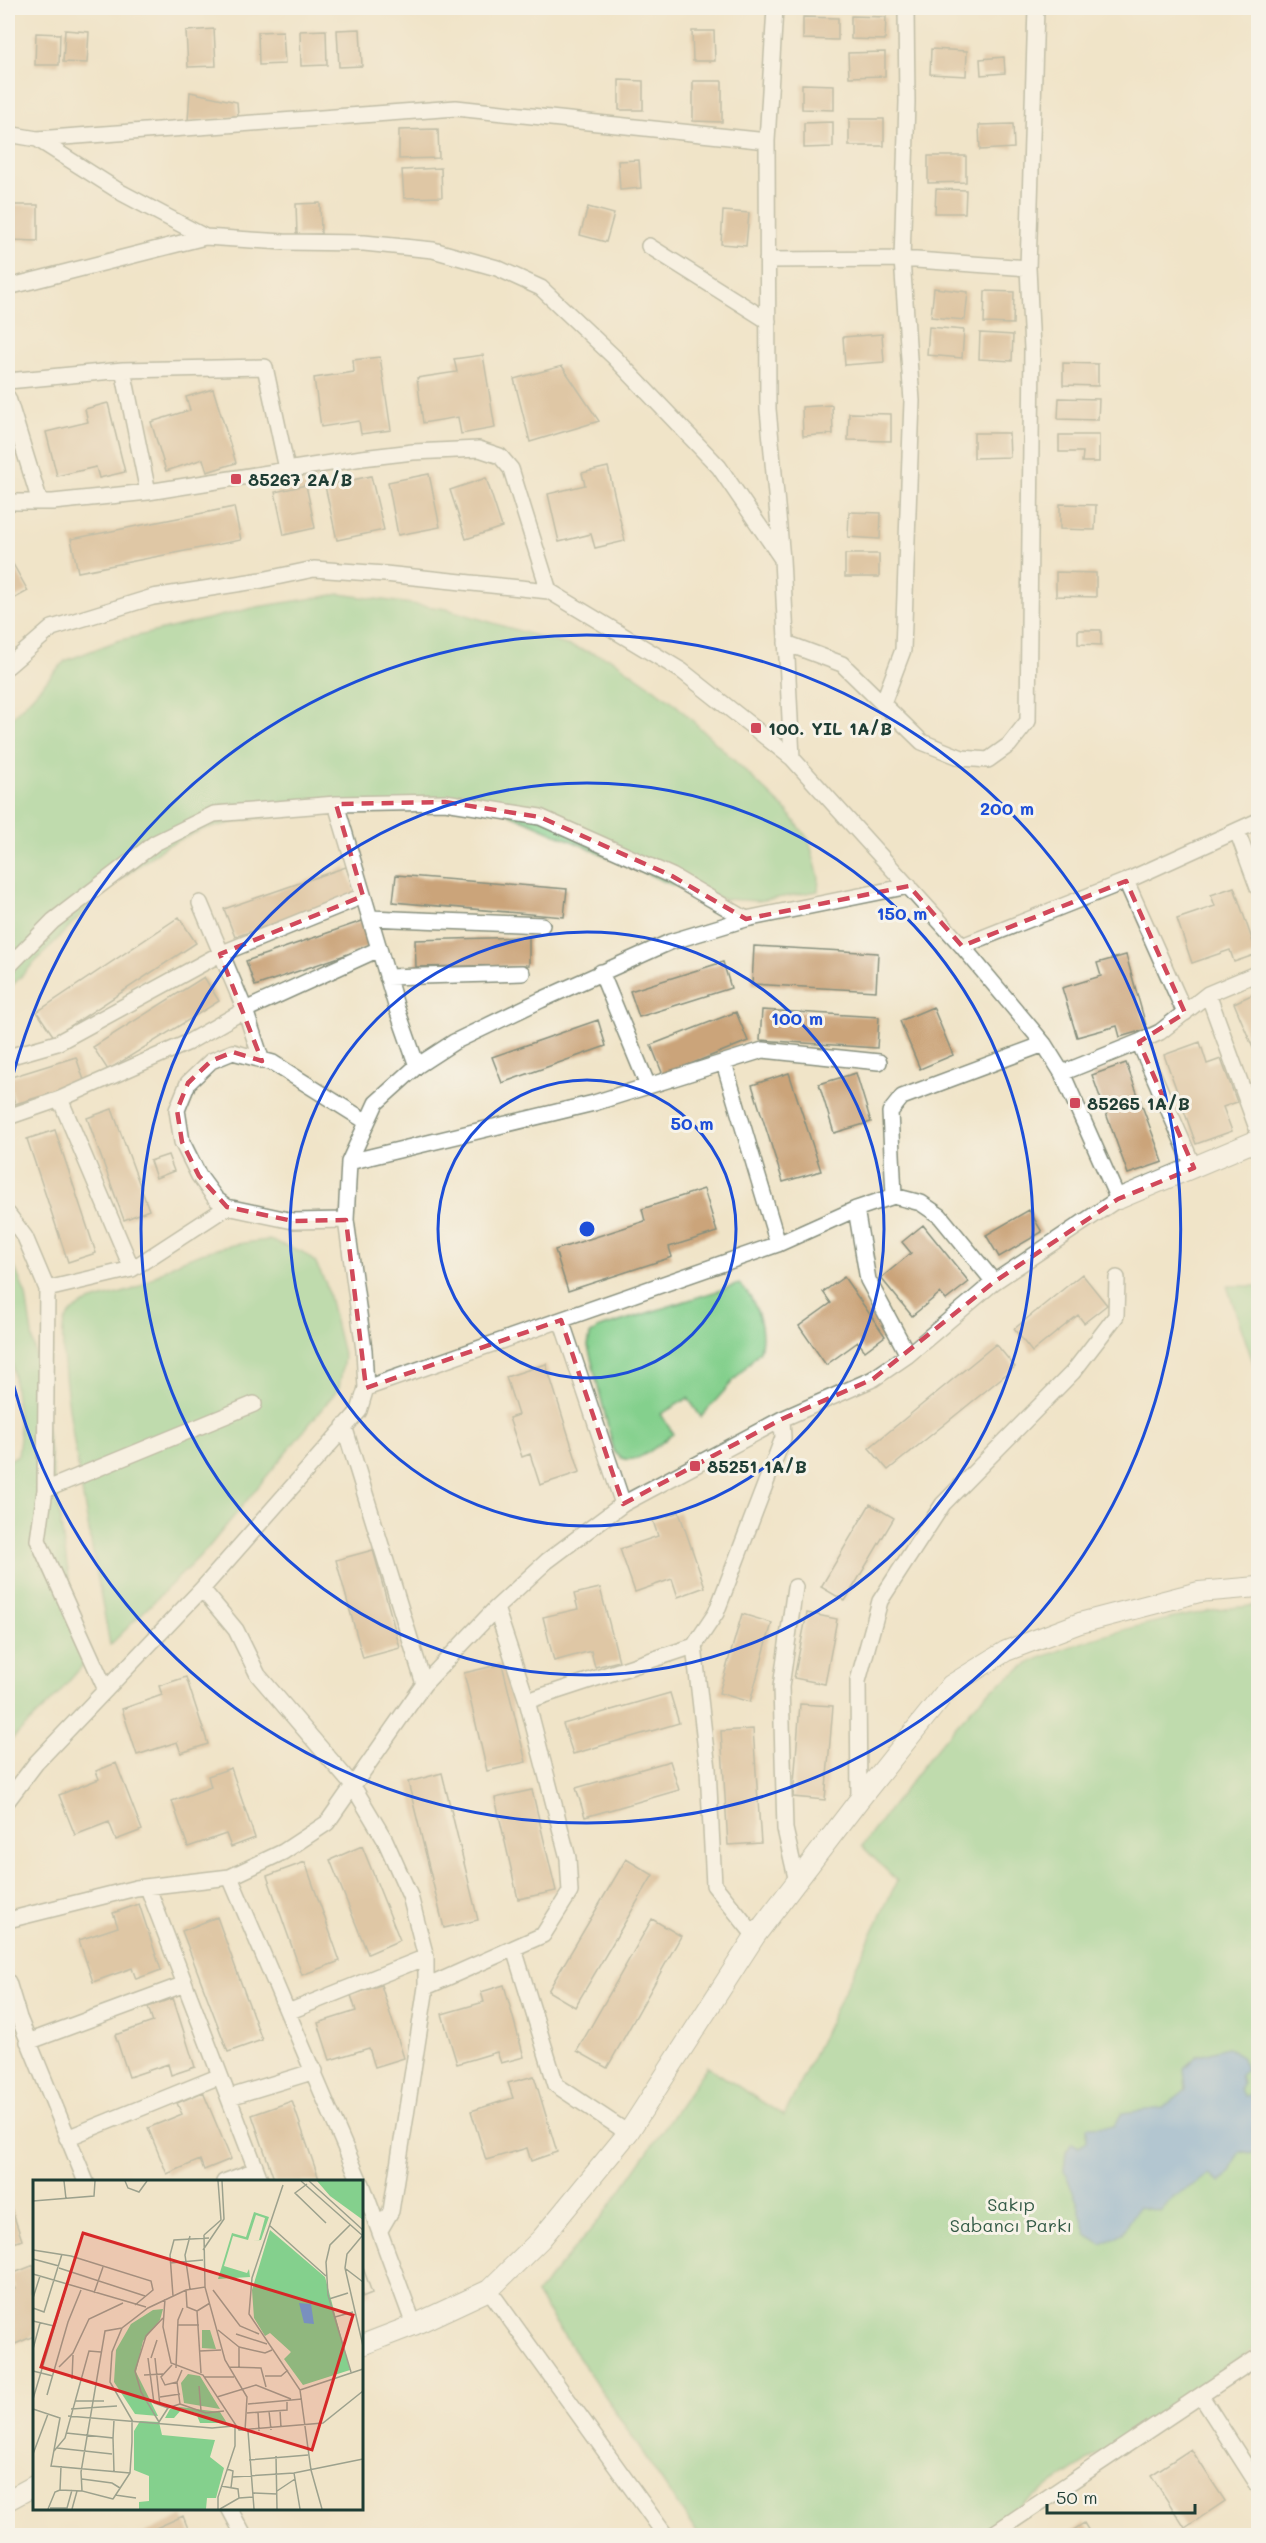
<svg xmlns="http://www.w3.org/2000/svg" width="1266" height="2543" font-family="Mali,sans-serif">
<rect width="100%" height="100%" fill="#f7f3e8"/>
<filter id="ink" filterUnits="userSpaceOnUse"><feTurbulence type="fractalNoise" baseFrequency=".0167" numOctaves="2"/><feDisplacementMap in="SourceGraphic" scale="12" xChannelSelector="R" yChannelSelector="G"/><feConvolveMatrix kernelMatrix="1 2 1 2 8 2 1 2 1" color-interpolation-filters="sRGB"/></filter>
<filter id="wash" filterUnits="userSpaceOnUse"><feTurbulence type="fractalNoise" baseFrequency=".008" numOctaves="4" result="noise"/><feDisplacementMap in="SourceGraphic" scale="24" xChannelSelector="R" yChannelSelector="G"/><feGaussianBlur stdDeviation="1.35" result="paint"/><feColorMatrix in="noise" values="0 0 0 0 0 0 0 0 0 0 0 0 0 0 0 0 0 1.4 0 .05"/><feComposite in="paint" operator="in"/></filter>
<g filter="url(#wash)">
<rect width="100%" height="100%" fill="#f0e4c8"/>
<path fill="#84d08d" stroke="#528660" stroke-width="1.5" d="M340 594 447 609 612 659 673 702 788 812 809 840 819 878 818 891 759 901 723 899 673 885 494 807H394L255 818 204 829 166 846 104 891 8 990V722L65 661 117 641 257 607Z
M269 1240 301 1251 315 1262 326 1284 344 1358 339 1388 208 1548 110 1645C102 1599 51 1346 65 1321 77 1298 112 1298 134 1289 147 1283 159 1272 173 1265 203 1249 236 1243 269 1240Z
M8 1261 15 1268 26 1295 71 1591 89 1658 52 1701 8 1743V1461L18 1455 20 1437 8 1321Z
M739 1284C756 1298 766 1329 760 1351L701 1417 688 1398 661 1414 673 1434C657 1445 630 1474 614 1451L588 1346 590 1335 597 1329Z
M1227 1286H1258V1377Z
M1258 1605V2346L977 2535H698L536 2294 605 2213 707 2066 784 2116 897 1881 862 1846C900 1796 937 1743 982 1698 993 1688 1025 1664 1038 1659 1102 1632 1190 1611 1258 1605Z"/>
<path fill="#69a3d9" stroke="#447086" stroke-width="1.5" d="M1227 2047 1241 2056 1246 2069 1240 2075 1242 2084 1239 2089 1244 2096 1250 2095 1258 2113V2126L1253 2127 1254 2134 1258 2141 1256 2154 1241 2151C1230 2162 1235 2173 1220 2182L1209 2174C1192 2188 1175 2192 1160 2211L1138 2207 1123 2233 1102 2244 1086 2234 1078 2204 1064 2170 1066 2152 1072 2143 1079 2147 1087 2141V2127L1114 2126 1122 2113 1163 2108 1186 2089 1184 2068 1197 2056Z"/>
<g id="blocks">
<path fill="#cba47a" d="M851 16 886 17 885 40 851 39Z
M803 17 838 18V40L803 39Z
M214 29 216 66 188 67 186 31Z
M360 29 362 66 339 67 337 30Z
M65 30 89 32 87 63 63 62Z
M326 30 327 65 301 66 300 31Z
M283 31 285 64 259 65 258 32Z
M692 31H714L715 61H693Z
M36 33 60 34 59 65H35Z
M931 49 967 51 966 76 930 74Z
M885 52V76L849 77 848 53Z
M1004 57 1005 73 981 75 980 59Z
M619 80 643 81V110H619Z
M693 81H722V122L693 121Z
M802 84 834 85V110L802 109Z
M190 92 237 102 238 116 188 121Z
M849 119H884V146H849Z
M833 122V147L804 148V123Z
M1013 124 1014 148 980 150 979 125Z
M438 129 439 158 399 159V130Z
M928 156H966V182L928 183Z
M639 160 641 188 620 190 618 161Z
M441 168 442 197 404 198 402 170Z
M936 189 966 190 965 213H935Z
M320 203 321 234 297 235 296 204Z
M8 205H38V241L8 240Z
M588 207 614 214 606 242 580 235Z
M723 211 749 213 746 246 721 244Z
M934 288 968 292 965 320 931 317Z
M985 291 1014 292 1013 324 984 323Z
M929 327 964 330 962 358 927 355Z
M980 333 1013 335 1012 361 979 359Z
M882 334 884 362 845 365 843 337Z
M483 355 495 428 461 434 458 417 423 423 417 378 457 372 454 359Z
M380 357 391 430 361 434 359 421 321 427 314 378 354 372 353 360Z
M1063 363 1098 364V386L1063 385Z
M562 366 599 421 530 442 514 379Z
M213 389 236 463 207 472 203 459 166 471 151 422 190 410 186 397Z
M1059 398 1099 399 1098 420 1058 419Z
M108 403 125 472 99 478 96 467 57 476 46 432 88 422 85 409Z
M832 405 833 434 803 436 802 407Z
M849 413 891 414V441L848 440Z
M974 433H1009L1010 457 974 458Z
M1059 435H1099V462H1082L1083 452H1059Z
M608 467 625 541 595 548 591 534 559 542 548 494 585 485 582 473Z
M429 474 440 527 398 535 388 482Z
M371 476 384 530 337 540 325 486Z
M486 478 502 527 466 539 450 490Z
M306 485 315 528 284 535 275 492Z
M1060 504 1096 505 1095 530 1060 529Z
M234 507 241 540 78 572 71 539Z
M849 512 881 513 880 539 848 537Z
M845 554H879V577H845Z
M8 555 28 591 8 602Z
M1056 572 1096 573V597L1056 596Z
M1078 630H1101V645L1078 644Z
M346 867 356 895 235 937 224 909Z
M396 875 567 889 564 917 393 902Z
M1234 887 1257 954 1234 962 1230 950 1192 963 1177 919 1215 906 1211 895Z
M179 917 196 943 54 1037 37 1012Z
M368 919 377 944 255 986 246 961Z
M529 937V965L416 967 415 940Z
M754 946 878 953 876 991 752 984Z
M1126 955 1147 1029 1120 1037 1117 1026 1077 1037 1062 988 1101 976 1097 963Z
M723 962 731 988 639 1017 630 991Z
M204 977 219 1001 108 1070 93 1047Z
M1258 992V1060L1234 1003Z
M933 1007 953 1055 920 1069 900 1021Z
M762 1010 879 1017 877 1048 760 1040Z
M736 1012 748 1041 663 1075 651 1045Z
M598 1020 606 1046 502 1083 492 1057Z
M1200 1042 1207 1064 1221 1059 1237 1102 1223 1107 1232 1131 1196 1144 1164 1055Z
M76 1057 85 1083 15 1104 8 1078Z
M1126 1063 1163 1162 1128 1174 1092 1075Z
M789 1073 821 1171 783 1182 752 1085Z
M856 1073 871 1122 834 1133 819 1084Z
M112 1109 149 1210 124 1220 87 1118Z
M55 1130 96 1253 68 1262 27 1139Z
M168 1155 174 1171 156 1178 150 1161Z
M704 1189 717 1232 669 1247 672 1257 568 1291 555 1250 645 1221 642 1209Z
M1029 1210 1042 1232 999 1257 986 1235Z
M923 1225 969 1282 946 1300 940 1293 912 1316 881 1278 911 1253 902 1242Z
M1082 1274 1107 1305 1084 1323 1078 1315 1032 1352 1014 1329Z
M844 1277 885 1336 865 1351 858 1342 826 1365 799 1326 831 1303 823 1292Z
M996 1344 1015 1367 888 1470 869 1448Z
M546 1364 580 1472 540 1485 530 1454 522 1457 509 1418 518 1415 506 1377Z
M870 1504 894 1518 845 1601 821 1587Z
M679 1512 705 1587 678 1597 672 1579 635 1592 620 1549 658 1536 653 1521Z
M373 1550 400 1648 363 1658 336 1560Z
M600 1588 619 1661 595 1667 591 1651 554 1661 543 1617 578 1609 574 1594Z
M807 1613 837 1619 825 1684 794 1678Z
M742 1614 772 1623 750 1702 719 1693Z
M502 1664 526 1762 487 1771 464 1673Z
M186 1677 208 1744 181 1753 177 1742 137 1755 122 1709 162 1695 159 1686Z
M670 1693 679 1723 573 1754 563 1724Z
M800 1704 833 1706 825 1800 793 1797Z
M753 1729 761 1843 728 1845 721 1731Z
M670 1761 679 1790 585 1817 576 1788Z
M116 1763 142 1830 116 1840 109 1822 75 1835 59 1795 99 1779 96 1771Z
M231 1768 255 1838 231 1847 226 1834 188 1847 172 1801 211 1787 208 1776Z
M442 1773 478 1920 444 1928 408 1782Z
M532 1790 556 1891 518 1899 495 1798Z
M362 1846 400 1940 368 1954 330 1860Z
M626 1859 653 1875 575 2007 548 1991Z
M305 1862 340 1961 302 1975 267 1876Z
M139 1904 161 1970 136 1979 132 1968 93 1982 79 1940 118 1927 113 1913Z
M217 1917 262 2040 228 2052 182 1931Z
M652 1919 681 1936 607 2068 577 2051Z
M381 1985 404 2058 375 2067 369 2048 330 2060 318 2023 356 2011 351 1995Z
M504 1985 524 2057 501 2063 497 2052 457 2064 442 2014 484 2002 481 1992Z
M173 1998 195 2067 171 2075 168 2064 129 2077 115 2035 153 2022 148 2007Z
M534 2076 557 2152 531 2161 527 2148 486 2160 471 2111 513 2098 508 2083Z
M203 2092 231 2159 204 2170 200 2160 167 2174 148 2128 182 2114 177 2103Z
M292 2101 320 2182H275L252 2115Z
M8 2199 22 2240 8 2245Z
M34 2265V2336L8 2347V2292L15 2289 9 2275Z
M362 2265 372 2293 362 2297Z
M1191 2449 1225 2501 1185 2528 1151 2475Z
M183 2516 191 2536H138Z
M1084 2523 1092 2536H1065Z"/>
</g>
</g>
<g filter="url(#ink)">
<use href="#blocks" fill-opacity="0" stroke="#88907e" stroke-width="1.5"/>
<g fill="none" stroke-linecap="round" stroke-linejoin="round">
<defs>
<path id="minor" d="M775 8 767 141 768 409 782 559 792 758
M8 134 37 139 456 108 767 141
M37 139 122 193 205 237 284 242 364 243 433 250 497 268 541 288 614 357 719 467 782 559
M649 246 768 321
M767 260 902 259 1028 268
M8 287 205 237
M123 370 148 492
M8 381 123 370 265 367 287 469
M8 398 40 502
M8 502H53L148 492 362 458 413 452 479 449 500 456 511 469 549 591
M786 643 842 664 922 742 962 758 988 760 1009 745 1028 721 1032 349 1028 268 1036 8
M8 666 52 628 153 597 262 580 314 569 385 574 549 591 682 671 792 758 962 946 1044 1044 1062 1073 1118 1199 994 1282 908 1355 873 1379 782 1419 623 1504 547 1561 496 1608 424 1684 327 1823 283 1852 230 1877 136 1888 8 1920
M883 703 903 650 912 401 902 259 907 102 906 8
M336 804 397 1009 417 1066
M1237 831 1258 888
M1126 881 1185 1013
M200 903 245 1010 262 1061
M370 918 542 925
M962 946 1126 881 1258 821
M8 967 53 921 155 843 214 814 336 804 445 802 540 817 672 876 746 919
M601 972 648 1086
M387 977 522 973
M1208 994 1258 1131
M1139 1042 1194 1168
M8 1057 57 1043 220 954 363 896
M724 1063 778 1244
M1062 1073 1139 1042 1160 1032 1208 994 1258 973
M60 1099 132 1269
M8 1117 60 1099 187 1043 245 1010 379 949
M349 1162 594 1103 763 1050 879 1062
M894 1196 890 1112 902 1097 1044 1044
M856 1209 868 1280 908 1355
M8 1214 25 1237 47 1289 132 1269 227 1207
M346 1220 293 1221 227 1207 216 1199 199 1176 182 1142 177 1110 188 1083 211 1061 233 1052 273 1063 367 1122
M47 1289 45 1490 38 1540 106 1690
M561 1320 623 1504
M366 1388 778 1244 856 1209 894 1196 921 1203 940 1216 994 1282
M344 1426 424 1684
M45 1490 254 1404
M795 1587 781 1687 785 1829 797 1882
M202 1589 236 1630 258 1675 353 1786 385 1840 410 1896 426 1957V1987L391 2211 380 2230
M694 1646 708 1769 714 1885 755 1936
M527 1701 694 1646 716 1613 783 1438 782 1419
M8 1800 36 1763 202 1589 359 1411 366 1388 364 1350 346 1220 349 1162 376 1103 417 1066 454 1042 541 1000 670 942 746 919 909 886
M859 1800 858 1681 880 1601 943 1504 1073 1372 1116 1316 1117 1278
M230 1877 360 2182
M148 1888 261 2182
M514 1949 556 2085 628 2133
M8 1982 19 2018 86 2182
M426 1987 543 1935 570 1892 568 1858 527 1701 496 1608
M288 2012 426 1957
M28 2042 185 1984
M230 2097 315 2071
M67 2138 220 2076
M224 2182 256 2170
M362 2184 414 2325
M489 2290 666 2536
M1201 2396 1258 2485
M229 2508 244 2536
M990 2536 1258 2357"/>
<path id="tertiary" d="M1118 1199 1258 1140
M362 2345 414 2325 489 2290 541 2239 628 2133 755 1936 859 1800 951 1685 1006 1651 1080 1623 1199 1592 1258 1587
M8 2500 34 2486"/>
</defs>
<use href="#minor" stroke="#88907e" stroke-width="18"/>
<use href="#tertiary" stroke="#88907e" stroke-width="22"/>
<use href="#minor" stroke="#fff" stroke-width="15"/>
<use href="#tertiary" stroke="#fff" stroke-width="20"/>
</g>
</g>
<path d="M0 0H1266V2543H0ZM445 802 540 817 672 876 746 919 909 886 962 946 1126 881 1185 1013 1139 1042 1194 1168 1118 1199 994 1282 873 1379 782 1419 623 1504 561 1320 366 1388 346 1220 293 1221 227 1207 199 1176 182 1142 177 1110 188 1083 211 1061 233 1052 262 1061 220 954 363 896 336 804Z" fill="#f0e4c8" fill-opacity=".55" fill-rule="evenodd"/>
<path fill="none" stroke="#d1495b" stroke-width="4.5" stroke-dasharray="12 8" stroke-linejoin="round" d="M445 802 540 817 672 876 746 919 909 886 962 946 1126 881 1185 1013 1139 1042 1194 1168 1118 1199 994 1282 873 1379 782 1419 623 1504 561 1320 366 1388 346 1220 293 1221 227 1207 199 1176 182 1142 177 1110 188 1083 211 1061 233 1052 262 1061 220 954 363 896 336 804Z"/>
<g fill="none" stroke="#1d4ed8" stroke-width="3">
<circle cx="587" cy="1229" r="149"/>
<circle cx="587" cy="1229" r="297"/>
<circle cx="587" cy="1229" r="446"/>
<path d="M8 1095A594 594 0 1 1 8 1363"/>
</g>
<g fill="#d1495b" stroke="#f7f3e8" stroke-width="2">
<rect x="230" y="473" width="12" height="12" rx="3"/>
<rect x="750" y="722" width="12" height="12" rx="3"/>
<rect x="1069" y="1097" width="12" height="12" rx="3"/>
<rect x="689" y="1460" width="12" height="12" rx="3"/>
</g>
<g text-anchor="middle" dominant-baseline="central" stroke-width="6" stroke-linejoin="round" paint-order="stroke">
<g font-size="18" font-weight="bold" fill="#1f3d34" stroke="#f7f3e8" text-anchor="start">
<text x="248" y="479">85267 2A/B</text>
<text x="768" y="728">100. YIL 1A/B</text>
<text x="1087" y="1103">85265 1A/B</text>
<text x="707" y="1466">85251 1A/B</text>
</g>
<g font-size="18" fill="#335a46" stroke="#f7f3e8">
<text x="1011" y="2204">Sakıp<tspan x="1011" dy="21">Sabancı Parkı</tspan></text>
</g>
</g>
<g transform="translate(33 2180)">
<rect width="330" height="330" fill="#f0e4c8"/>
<path d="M284 1H330V40L297 16ZM221 32 236 37 228 60 219 61 226 60 232 38 223 35 215 60 200 56 191 86 214 93 216 89 217 97 185 99 199 53 213 57ZM237 50 292 97 317 190 270 205 251 179 258 172 237 153 232 156 221 138 219 110ZM130 129 127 140 110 161 103 192 125 236 102 234 81 202 83 170 98 144 120 130ZM169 150H177L183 169 169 168ZM155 194 167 196 187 229 151 223 148 203ZM147 227 187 232 194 243H167L163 233 149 229 141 238H132L137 229ZM107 241 126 242 129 255 182 260 177 277 191 288 183 318H174L173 329H106V322L116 321V296L101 290V251Z" fill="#84d08d"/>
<path d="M266 123 278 124 281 144 271 143Z" fill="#69a3d9"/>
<path fill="none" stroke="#9ca18d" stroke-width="1.5" d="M31 1 33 19M92 1 95 8 106 12 114 1M268 1 330 56M276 1 330 50M274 4 262 13 293 43M250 5 219 98 216 134 267 210 278 290 289 329M0 21 61 16 62 1M236 45 293 96M317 45 297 65 293 82 295 115 318 192M171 55 188 40 185 1M171 55 172 107M329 56 314 74 312 88 330 166M0 70 38 76 118 101 120 110 102 125M170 70 191 39 189 1M0 79 26 86M137 83 170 80M26 88 112 116M313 89 330 102M0 94 113 127M157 109 152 75 157 56M153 110 154 127 164 131M180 110 207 146 226 154M61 113 70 87M140 116 137 75 141 60 176 58M0 118 7 96M132 119 130 147 138 183 170 195 206 250 290 243 330 211M296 119 315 113M0 128 11 132 29 74M302 137 320 132M130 138 113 156 102 191 108 212 126 242 135 228 147 224 144 202M0 141 21 146M145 145H166M185 150 206 167V187M203 154 234 164M206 167 232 173 239 170M0 169 7 143M167 171 188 170M115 178 121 223 135 228M118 178 124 160M122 178 127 226M139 185 128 197 132 205 144 202 149 190M26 187 40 173 56 139 90 123M196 187 228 188 233 207M143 188 145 140 150 128M0 191 20 196M168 193 164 131 177 123M111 195 130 194M232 196H248L255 190M171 197H201M39 199 40 175M166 206 168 231M267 210 330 189M14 215 35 142 48 110M127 217 147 214M184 217 223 205 258 219M0 219 34 105M42 221H71M147 224 173 233 191 231M215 224 269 219M0 229 27 238 18 286 97 293M38 229 84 226M247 230 248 248M236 231 238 250M225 232 226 251M214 233 254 230V220M35 236 179 248 201 246M215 251 221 329M33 253 80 258 81 291M80 258 81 240M24 268 79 274M21 271 32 258 56 171 68 172M0 274 15 234M243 276 244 329M216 280 275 275M28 286 27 310 49 311M194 289 200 291 198 308M261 293 267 329M199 297 261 293 330 279M49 299 79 303 87 308M188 306 205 309 206 318M244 311 262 299M220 313 244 314M82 315 103 318M80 319 97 293 99 262V240L77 202 79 172 89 148 115 128 153 110 172 107 192 180 214 217 212 251M80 319 49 311 48 292 72 151 89 148M17 328H34L39 310M15 329 22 312 27 310M39 329 44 311M185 329V317L202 266V248M187 329 206 318 220 317"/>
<path fill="#d62828" fill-opacity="0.15" stroke="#d62828" stroke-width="3" d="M50 53 320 135 279 270 8 187Z"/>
<rect width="330" height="330" fill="none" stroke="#1f3d34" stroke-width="3"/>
</g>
<circle cx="587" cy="1229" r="9" fill="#1d4ed8" stroke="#f7f3e8" stroke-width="3"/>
<g font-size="18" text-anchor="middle" font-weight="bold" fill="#1d4ed8" stroke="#f7f3e8" stroke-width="6" stroke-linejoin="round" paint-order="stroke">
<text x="1007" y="815">200 m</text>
<text x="902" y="920">150 m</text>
<text x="797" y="1025">100 m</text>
<text x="692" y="1130">50 m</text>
</g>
<rect width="1266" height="2543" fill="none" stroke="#f7f3e8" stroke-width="30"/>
<path d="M1047 2504v9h148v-9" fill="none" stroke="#1f3d34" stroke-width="3"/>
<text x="1056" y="2504" font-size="18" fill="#1f3d34" stroke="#f7f3e8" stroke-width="4.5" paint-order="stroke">50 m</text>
</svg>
